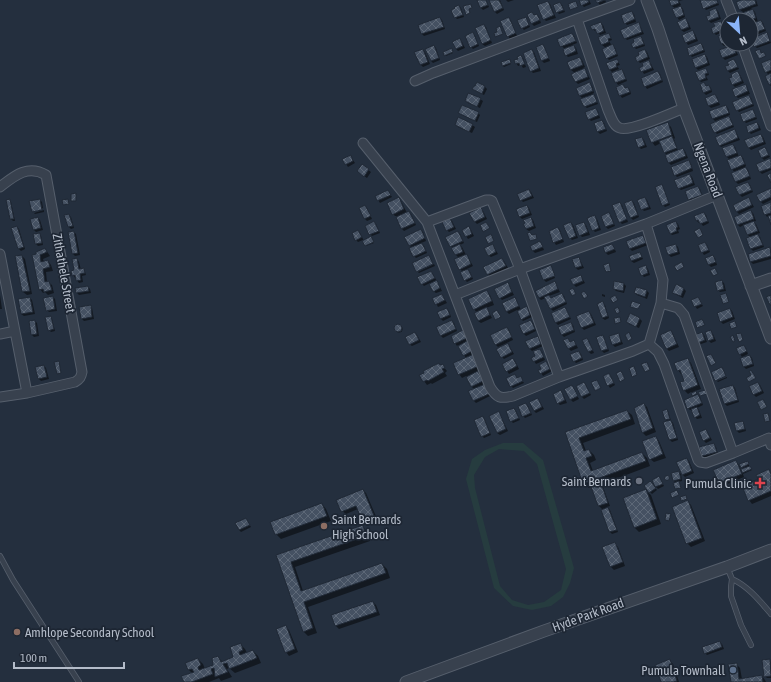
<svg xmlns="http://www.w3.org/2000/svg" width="771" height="682" font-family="'Asap Condensed',sans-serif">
<defs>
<pattern id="building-cross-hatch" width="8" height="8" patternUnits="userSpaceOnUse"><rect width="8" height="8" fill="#455162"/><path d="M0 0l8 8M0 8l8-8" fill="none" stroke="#5d6877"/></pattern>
</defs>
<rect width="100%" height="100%" fill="#242f3e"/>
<path fill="#263c3f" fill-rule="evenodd" d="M503 443H523L543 460 574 568 570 583 563 597 551 606 532 610 513 606 494 588 466 479 472 459 485 450ZM499 449 524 451 537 464 566 569 561 590 544 602 528 605 512 600 500 586 475 488 474 475 485 457Z"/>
<path fill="#0007" d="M480 0H486L489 7 483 10 481 8Z
M490 0H500L504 10 497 14 495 12Z
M506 0H514L508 2Z
M580 0H589L591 4 584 7 582 5Z
M596 0H605L606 2 600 5Z
M670 0H683L679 1 681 5 679 6 683 9 685 17 679 20 677 17 676 9 672 6Z
M703 0H717L719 5 706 10 704 8Z
M744 0H756L758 6 751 8 755 12 758 22 761 21 763 23 766 31 751 37V20H746L743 12 740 10 737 3Z
M548 2 550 4 556 18 546 21 544 19Z
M560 3 562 5 565 12 559 14 557 12Z
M459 6 461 8 464 17 457 19 455 17 456 9Z
M716 9 718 11 721 19 711 23 709 21 707 17 712 15Z
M631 12 634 14 636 22 627 25 625 23Z
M537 15 539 17 541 23 534 26 532 24 535 16Z
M440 18 442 20 445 29 424 36 422 34 419 25Z
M525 18 527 20 530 27 524 30 522 28Z
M509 19 511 21 517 36 510 39 508 36Z
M686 20 688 22 691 29 684 32 681 30 678 22Z
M720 22 722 24 725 31 716 35 714 33Z
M600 23 603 25 606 33 600 35 597 31H595L593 29Z
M638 24 640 26 644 34 627 40 625 38Z
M484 25 486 27 492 43 485 46 482 44Z
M693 31 695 34 698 41 688 45 686 42Z
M473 34 475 36 479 46 473 49 471 47Z
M572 34 574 36 577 43 572 45 576 48 578 54 568 57 566 55 564 48 561 46Z
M609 34 612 40 609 41 612 46H613L615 48 618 56 609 60 607 58 606 48 602 45 599 38Z
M724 34 727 38V44H729L724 46 722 44 719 36Z
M766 34 768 36 771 43 757 48 754 46Z
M641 38 643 40 645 46 636 49 634 47Z
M460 40 462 42 465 48 458 51 456 49Z
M701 44 703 46 705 52 692 57 690 55Z
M434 46 436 48 440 60 433 63 431 61Z
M543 46 545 48 550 61 544 63 542 61 537 48Z
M733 46 735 48 738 55 725 60 723 58 720 51Z
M423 50 425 52 430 64 423 67 421 65 416 53Z
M452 50 453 53 446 56 445 55Z
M531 50 534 52 541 71 533 73 531 71Z
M645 50 647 52 650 59 640 63 638 61Z
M705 55 707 57 710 65 698 70 696 68Z
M521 56 523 58 526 67 523 68 521 65 518 66 515 61 519 59Z
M580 58 582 60 585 67 583 68 586 71 590 79 578 84 576 82 573 74 575 73 571 70 568 63Z
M617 60 620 65 617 66 619 69 612 72 610 70 608 63Z
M734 60 736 63 739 69 730 73 728 71 726 67 730 65Z
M771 60V86L769 84V75L766 72Z
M510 61 511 64 504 67 503 66 502 62Z
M649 62 651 64 654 70 644 74 641 69Z
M706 69 708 72 709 75 706 76 708 80 701 82 699 80Z
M622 70 624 73 627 81 618 85 616 82Z
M658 72 660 74 663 82 647 89 645 86Z
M738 73 740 75 744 83 735 87 733 85 731 79Z
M589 83 592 86 594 93 592 94 595 97 598 104 587 108 584 106 583 99 580 96Z
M478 84 485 87 487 89 484 95 476 91 473 89Z
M704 84 707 87 709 86 711 88 712 92 706 95 704 93 701 85Z
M623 85 626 89 628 88 630 90 631 94 622 98 620 95Z
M745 85 747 87 750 94 738 98 736 96Z
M469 94 480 99 483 101 480 108 468 103 466 100Z
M715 95 717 97 720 105 711 108 709 106 706 99Z
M749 96 751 98 754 106 739 112 737 110Z
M725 106 728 108 730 115 715 121 713 119Z
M596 109 598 111 600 118 591 121 589 119Z
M752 110 754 112 757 119 746 123 744 121Z
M460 113H478L480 115 477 122 462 115Z
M729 117 731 120 734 127 717 134 715 132Z
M602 121 604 123 607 131 600 134 598 132 595 124Z
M667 123 671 127 675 138 674 139 678 151 683 149 685 151 688 158 671 165 669 163 667 155 665 153 661 143 655 146 652 142Z
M757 123 759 125 761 130 751 134 749 132Z
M456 125H472L475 127 472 133 458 127Z
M734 130 736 132 740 140 721 147 719 145Z
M761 135 763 137 766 144 751 150 749 148 746 141Z
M642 138 644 140 647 147 641 149 639 147Z
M733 145 735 147 739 157 741 156 743 158 746 166 745 167 748 170 751 179 738 184 736 182 733 174 735 173 732 169 730 160 727 157Z
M765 148 767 151 770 157 764 160 762 158Z
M350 156 355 163 348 167 346 164Z
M771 159V170L762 174 760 172Z
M689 161 691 164 693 171 677 177 675 175Z
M362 165 371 172 367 178 360 173Z
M690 175 692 177 695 185 681 190 678 188Z
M748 183 750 185 753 192 742 197 740 195Z
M661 185 663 187 670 205 665 207 663 205Z
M698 187 700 189 703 197 691 202 689 199Z
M771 189V200L763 204 761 202Z
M529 190 531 192 534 198 523 202 521 200Z
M388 191 392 197 380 203 378 200Z
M399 198 401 201 407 213 409 212 411 214 416 225 404 231 402 229 396 216H395L393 214Z
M645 198 647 200 651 209 644 211 642 209Z
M748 198 750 200 754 207 739 214 737 212 734 205Z
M9 200 11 202 15 221H13L11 219Z
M40 200 42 202 43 208 33 211Z
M632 201 634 203 639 217 633 220 631 218Z
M620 203 622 205 628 222 622 224 620 222Z
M771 203V222L769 216 767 217 765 214Z
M365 206 367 208 372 219 367 221 365 219 360 209Z
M527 206 529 208 532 215 522 219 520 217 517 209Z
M480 209 483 211 487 219 477 224 475 222Z
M44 210V212L35 214 34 213Z
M750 211 753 213 756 221 753 222 756 224 760 233 757 234 760 237 764 247 753 251 751 249 747 239 751 238 748 235 744 225 740 227 738 225 735 217Z
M609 213 611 216 615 226 608 229 606 227 602 216Z
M704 213 706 215 709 223 703 226 700 222 699 223 696 220Z
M68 215 71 217 74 228 71 229 69 227Z
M594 217 597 219 601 230 595 232 593 230Z
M38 218 40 220 43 230 36 232 34 230 31 220Z
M531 218 533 220 536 228 529 231 526 229Z
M450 219 452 221 456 229 449 232 447 230Z
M374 222 376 224 380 233 372 236 370 234Z
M676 222 678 224 680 229 678 230 679 233 672 235 670 233Z
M571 223 573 225 578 238 572 240 570 238Z
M584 223 586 225 590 235 582 237 580 235Z
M17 227 19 229 25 249 21 251 19 249Z
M469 227 471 230 474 236 468 239 466 236Z
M558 228 560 230 564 242 556 245 554 242Z
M421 230 423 232 426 241 421 243 424 246 427 253 416 258 414 256 412 248 409 245Z
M358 231 360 233 364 241 372 238 374 243 366 246 363 240 358 242 356 240Z
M74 232 76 234 80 255 75 256 73 254Z
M458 232 460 234 464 243 460 245 462 247 466 255 468 257 473 266 467 269 470 272 473 279 467 282 465 280 463 272 460 269 459 258 456 255 453 248 450 246Z
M39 234 41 236 43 245 38 246 36 244 34 235Z
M643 236 645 238 648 245 632 251 630 249 628 242Z
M540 243 542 245 544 250 535 253 533 251 531 246Z
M705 243 707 245 710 252 704 255 702 252Z
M492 245 494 247 498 254 491 257 488 255Z
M612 245 614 247 616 252 608 255 606 253 604 248Z
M676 245 678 247 680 254 671 257 668 254Z
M45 249 48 253 50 256 43 259 44 262 48 261 51 265 53 271 46 272 47 282H48L52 285 54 293 48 295 45 292 43 293 40 289 34 255Z
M770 249 771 250V259L753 264 751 262 749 255Z
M639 253 641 255 643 259 634 263 631 261Z
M22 256 25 259 32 294 27 295 23 292Z
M712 256 715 258 717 265 711 267 709 265 707 259Z
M578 258 580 260 584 268 578 270 576 268 573 260Z
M77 259 79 262 81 270 83 269 85 272 86 275 82 276 83 282 79 283 73 275 75 271Z
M502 259 504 261 508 268 490 277 488 274Z
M434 264 435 266 419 273 418 272Z
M646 267 648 269 650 275 644 277 642 275Z
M551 268 555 278 546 282 544 280 541 270Z
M431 272 433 274 442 291 436 293 433 291 430 283 424 286 422 284Z
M580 276 582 278 585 283 576 287 574 285 572 280Z
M721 281 724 283 726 291 720 292 718 290Z
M554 283 556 285 560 292 549 296 551 298 562 294 564 296 567 304 553 311 551 309 546 298 541 300 539 298 536 291Z
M624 284 626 286 624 293 616 291 614 289Z
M509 286 514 295 502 300 500 298Z
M676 286 684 289 686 291 683 298 675 294 673 292Z
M88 287 90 289 91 293 79 295 77 293Z
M486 291 490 295 494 305 486 308 488 311 492 318 481 323 478 321 475 314 477 313 474 309Z
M647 291 649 293 647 299 637 295 635 293Z
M602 294 605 295V297L602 296Z
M0 295 2 309H0Z
M442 295 447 303 438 307 434 299Z
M53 297 55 299 57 311 49 312 47 310Z
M30 298 32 300 35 314 24 316 21 314Z
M515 298 517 301 521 310 526 308 528 310 532 317 523 321 521 319 517 310 509 314 507 312 503 304Z
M698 298 703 306 697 309 692 301Z
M603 303 605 305 609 318 605 320 602 318Z
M90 306 92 308 94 319 84 321 82 319Z
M446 309 449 311 451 317 443 321 441 319 438 313Z
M565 309 567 311 571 319 558 325 556 323 552 314Z
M730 309 732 311 735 319 723 324 721 322 718 314Z
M589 312 591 314 596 325 584 330 582 328Z
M630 315 640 319 642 321 639 328 629 324 627 322Z
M50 317 52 319 55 331 51 332 49 330Z
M35 321 37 323 39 336 34 337 32 335Z
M452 321 454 323 457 331 443 338 441 336 437 328Z
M531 321 533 323 536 331 526 336 524 334 520 326Z
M570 323 573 325 575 332 564 337 562 335 559 328Z
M395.5 329a3.5 3.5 0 1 1 7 0a3.5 3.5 0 1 1-7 0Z
M507 328 509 330 513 340 498 347 496 345 491 335Z
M463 331 465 333 468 341 466 342 469 345 474 353 472 354 477 358 481 369 477 371 480 374 484 384H483L486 387 490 396 476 403 474 401V389L471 386 466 376 462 378 459 374 466 358 464 355 458 345 457 346 455 343Z
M671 331 673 334 679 347 669 351 667 349 661 336Z
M711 332 713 334 716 341 711 343 709 341 706 333Z
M415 333 417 335 421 342 412 346 409 344Z
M702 333 704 335 707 342 701 344 699 342Z
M618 334 620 337 623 344 615 347 613 345Z
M602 336 604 338 609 351 604 353 602 351 597 338Z
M538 337 540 339 543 346 532 351 530 349Z
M568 339 571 343 574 341 578 348 571 351 569 349 565 341Z
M586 339 589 341 594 353 591 354 589 352 584 340Z
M508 344 514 354 504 359 502 357Z
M744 346 746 348 748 354 742 357 740 354 737 349Z
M540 350 542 352 545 360 536 364 534 361Z
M579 352 581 354 583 360 576 363 574 361Z
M750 356 752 358 754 366 746 369 744 367Z
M513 359 515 361 519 369 509 374 507 371Z
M687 359 691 363 701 389 695 391 700 397 703 405 697 408 699 410 702 418 697 419 695 417 692 410H690L688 408 694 397 691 392 688 394 684 390 686 381 683 373 681 374 678 370Z
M546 363 552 371 543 376 540 371Z
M442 365 447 371 445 373 447 376 432 384 431 383 427 385 424 381Z
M44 366 46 368 49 379 41 381 39 379Z
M609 374 611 377 615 385 610 388 608 385Z
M515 375 518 379 522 380 524 383 513 388 511 386Z
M727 377V378L718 382 717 381Z
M584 383 586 385 591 395 584 399 582 397 577 386Z
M758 383 760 385 764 393 756 397 754 395 750 386Z
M572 386 574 389 579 399 573 402 571 400 566 389Z
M733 386 735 388 739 402 727 406 725 404 721 390Z
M561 391 563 394 567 403 560 405 558 403Z
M538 399 540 402 544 409 536 413 534 411Z
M526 404 528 406 532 415 525 418 523 416Z
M644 404 647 407 656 432 646 436 643 433Z
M514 409 516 411 520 420 513 423 511 421Z
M627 411 632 415 635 424 583 443 586 451 589 450 594 455 596 460 590 463 593 471 642 453 647 458 650 466 602 484 610 506 607 507 610 510 618 532 612 534 610 532 602 510H603L599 506 592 487 589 488 584 484 566 433Z
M668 411 671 421 673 423 678 440 672 442 670 440 668 422 666 420Z
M498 413 500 415 508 431 500 435 497 433Z
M483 418 485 420 491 435 484 438 482 436Z
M742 422 744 424 746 431 739 433 737 431Z
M706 430 708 433 712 440 706 443 704 441 700 433Z
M656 437 659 441 666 458 654 462 650 459Z
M714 444 716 447 718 454 705 458 703 456 701 448Z
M687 459 689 461 694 473 685 477 683 475 678 463Z
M736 462 739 465 741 470 744 469 740 465 748 462 749 465V466L752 470 743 474 744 477 723 486 720 483Z
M769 471 771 473V496L752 504 749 500 759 480Z
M678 472 681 474 682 481 678 482 681 488 676 489V483L674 481Z
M665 478a2 2 0 1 1 4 0a2 2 0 1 1-4 0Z
M659 478 661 480 664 486 658 489 656 487 653 480Z
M652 484 657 490 652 494 650 492Z
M363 490 366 493 378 521 367 526 364 522 358 509 346 514 342 511Z
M646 491 651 495 661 524 639 532 634 527Z
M688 502 691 505 705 541 691 547 687 543Z
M322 504 326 509 331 521 281 539 276 534Z
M246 519 251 527 241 532 239 530Z
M362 526 367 531 370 541 295 567 303 591 382 564 387 569 390 578 308 607 317 633 308 636 303 631 277 556Z
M614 543 618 547 625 566 614 570 611 567Z
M373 602 376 605 380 615 339 629 336 626 332 616Z
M285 627 289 630 298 652 289 656 286 652Z
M719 642 722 644 724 649 707 655 705 653Z
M240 644 245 649 247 653 253 651 258 656 261 663 235 673 229 668 227 669 232 677 221 681 219 678 209 682H185L192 673 189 670 186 663 198 659 203 664 205 669 214 665 217 657 223 662 235 658Z
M669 660 673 664 679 682H662Z
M769 660 771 662V678H767L765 676Z
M736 664 740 668 742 679 762 676 765 680 766 682H732Z"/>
<path fill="url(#building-cross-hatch)" stroke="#1f2835" d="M477 0H486L488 5 480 8Z
M489 0H499L503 8 494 12Z
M579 0H588L589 2 581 6Z
M595 0H605L597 3Z
M669 0H678L679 3 671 6Z
M700 0H717L718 3 703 9Z
M741 0H755L756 4 739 10 736 2Z
M548 1 554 15 543 20 537 5Z
M576 1 578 7 570 10 568 4Z
M560 2 564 10 556 13 553 5Z
M471 4 472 8 469 9 470 13 466 15 463 6Z
M459 5 463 15 454 18 451 10 455 8 454 7Z
M681 6 684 15 676 18 672 9Z
M716 8 719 17 708 21 706 16 710 15 709 11Z
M753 9 756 18 751 20H745L742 13Z
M632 11 635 19 624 24 621 15Z
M532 12 534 15 537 14 540 20 531 24 527 14Z
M440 17 444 27 421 34 418 25Z
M509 17 516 33 507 37 500 21Z
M526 17 529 25 521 29 517 20Z
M686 18 689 27 681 30 677 22Z
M761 20 765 29 751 34V24Z
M721 21 724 29 713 34 711 28 715 26 713 23Z
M601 22 604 31 597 34 595 29 592 30 590 26Z
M639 22 642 32 624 39 620 30Z
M484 24 491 40 482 44 475 28Z
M500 26 503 34 495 37 494 33 497 32 496 28Z
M693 30 696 39 685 43 682 35Z
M473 32 478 44 470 48 465 36Z
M767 32 770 41 754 47 751 39Z
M572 33 576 41 560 47 557 39Z
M609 33 611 38 608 39 609 42 601 45 598 37Z
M725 33 727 39V42L721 44 718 36Z
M641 36 644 44 633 48 631 44 634 42 633 39Z
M460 38 463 46 456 49 452 42Z
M701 43 704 50 689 56 687 48Z
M543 44 549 58 541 61 536 47Z
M613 44 617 54 606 59 602 49Z
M434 45 439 58 431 61 425 49Z
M574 45 576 51 565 56 563 49Z
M733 45 736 53 722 58 719 50Z
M452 48 453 52 444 56 443 52Z
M423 49 428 62 420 65 414 52Z
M532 49 539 68 530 72 523 53Z
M645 49 648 57 637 62 635 57 639 55 638 52Z
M760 49 761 53 764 52 766 56 759 59 755 51Z
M705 54 708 63 695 68 692 59Z
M521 55 525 64 520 66 519 63 515 64 514 60 518 59 517 57Z
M580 57 583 65 570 70 567 62Z
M510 59 511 63 502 66 501 62Z
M617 59 619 62 616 64 617 67 609 70 606 63Z
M734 59 738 67 727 71 725 66 729 65 727 62Z
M771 59V70L765 73 761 63Z
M649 60 652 68 641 72 639 68 643 66 642 63Z
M585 68 588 77 575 82 571 74Z
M706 68 708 73 705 74 706 78 699 81 695 72Z
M622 69 626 79 615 83 611 73Z
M658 71 662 80 644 87 641 78Z
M738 71 742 81 732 85 729 78 732 77 731 74Z
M771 73V84L769 85 765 76Z
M477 82 485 86 482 94 472 89 474 86H475Z
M590 82 593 91 579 96 576 88Z
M704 82 706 86 709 85 711 90 703 93 700 84Z
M623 84 625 88 628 87 630 92 619 96 616 87Z
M746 84 748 91 735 97 732 89Z
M468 93 481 98 477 107 465 101Z
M594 94 597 102 584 107 580 99Z
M715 94 719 102 708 106 705 98Z
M749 95 753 104 736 111 732 102Z
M462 105 479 112 475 121 458 113Z
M726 105 729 113 712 119 709 111Z
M596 108 599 115 588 120 585 112Z
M753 109 756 117 743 122 740 114Z
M729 116 733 125 714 133 710 124Z
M458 117 473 124 469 132 455 125Z
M602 120 606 129 597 132 594 123Z
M668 122 672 135 651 143 646 130Z
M757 122 759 128 748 133 746 126Z
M735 129 738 138 719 146 715 137Z
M761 134 764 142 748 148 744 140Z
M672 136 677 148 664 153 659 141Z
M642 137 645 145 638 148 635 139Z
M733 144 737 153 726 157 722 148Z
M765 147 769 155 761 158 758 150Z
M683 148 686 156 668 163 665 155Z
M351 155 353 161 345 165 342 159Z
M741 155 745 164 731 170 727 160Z
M771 158V168L759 172 756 164Z
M689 160 692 168 674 176 671 167Z
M362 164 369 169 364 177 357 171Z
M746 167 750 176 735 182 731 173Z
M771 173V183L767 175Z
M690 174 693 183 678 189 674 180Z
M748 182 752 190 739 195 735 187Z
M662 184 669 203 662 206 655 187Z
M698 186 702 195 688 200 685 191Z
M771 188V197L760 202 756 195Z
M529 189 532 196 520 201 517 194Z
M388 190 391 195 377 201 375 196Z
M76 193V201H71V194Z
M399 197 404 209 392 215 387 203Z
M645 197 649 207 641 210 637 200Z
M749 197 752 205 736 212 733 205Z
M10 199 14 219H10L6 200Z
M40 199 42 210 32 212 29 201Z
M68 199 69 204 63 205 62 200Z
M632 200 638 215 630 218 624 203Z
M620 202 627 219 619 223 612 205Z
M771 202V213L764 215 761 206Z
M365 205 371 216 364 219 359 208Z
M527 205 530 213 519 217 516 209Z
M481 207 485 217 474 222 469 213Z
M751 210 754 219 737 225 734 217Z
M409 211 415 223 401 229 396 217Z
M609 212 614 224 605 227 601 216Z
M704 212 708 221 700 224 698 220 696 221 694 216Z
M69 214 73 226 68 227 64 215Z
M595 215 599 228 592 231 587 218Z
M771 215V225L768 216Z
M38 217 41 228 33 230 30 219Z
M531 217 534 226 526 229 523 224 525 223 523 220Z
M450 218 454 227 446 231 442 222Z
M374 221 379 231 369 235 365 226Z
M676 221 678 227 676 228 677 231 670 234 666 225Z
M754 221 758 231 747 235 743 225Z
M486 222 490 228 483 232 480 225Z
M571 222 576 236 569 239 563 225Z
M584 222 588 232 579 236 575 225Z
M17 226 24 247 18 249 11 228Z
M469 226 472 234 465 237 462 230Z
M558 227 563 239 553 243 549 231Z
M700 228 703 235 698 238 694 231Z
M421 229 425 238 409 246 404 237Z
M358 230 362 237 355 241 352 233Z
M74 231 78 253 72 254 68 232Z
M458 231 463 241 450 247 445 237Z
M530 232 532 235 536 234 537 239 530 241 527 233Z
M40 233 42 243 35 244 33 234Z
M491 234 494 241 488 244 485 237Z
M758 234 763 245 750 249 746 238Z
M643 235 646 243 629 249 626 241Z
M371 236 374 242 365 246 362 241Z
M540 241 543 247 532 251 530 246Z
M705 242 709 250 701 253 698 245Z
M422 243 426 251 413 257 409 248Z
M460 244 463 252 455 255 451 248Z
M493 244 496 252 488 256 484 248Z
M612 244 615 249 605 253 603 247Z
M676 244 678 252 668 255 665 247Z
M770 247 771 256 750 262 748 254Z
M45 248 47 252 40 255 41 262 48 260 50 267 43 269 45 282 49 281 52 290 44 292 43 289 39 290 32 255 36 254V252Z
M640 252 642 257 631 261 629 256Z
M467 254 471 264 459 270 454 259Z
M22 255 30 291 22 292 15 256Z
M429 255 433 264 416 272 412 263Z
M713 255 716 262 708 265 705 258Z
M579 257 582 266 575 268 572 259Z
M77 258 79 269 84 268 85 273 80 274 81 280 76 281 75 275 72 276 71 271 74 270 72 259Z
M502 258 506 266 487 275 483 267Z
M682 262 684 267 677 271 674 266Z
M609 263 611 271 606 272 603 265Z
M551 265 555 276 543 280 539 270Z
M646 265 648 273 641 276 638 268Z
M715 268 718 274 713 276 710 270Z
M468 269 472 277 464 281 460 272Z
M431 271 435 278 421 285 417 277Z
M581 275 583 281 573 285 570 279Z
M437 280 440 288 433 292 429 284Z
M722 280 724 289 717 291 715 282Z
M555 281 558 289 539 298 535 291Z
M614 281 624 283 623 291 613 289Z
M508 282 512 292 499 299 494 289Z
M676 284 684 288 681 296 672 293Z
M88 286 89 291 76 293 75 288Z
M636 287 647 290 645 297 634 293Z
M573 288 576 294 572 296 569 290Z
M487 290 492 301 473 310 468 299Z
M584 291 588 296 584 299 581 293Z
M562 293 566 302 550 309 544 297 549 295 551 298Z
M726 293 729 302 723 304 720 295Z
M442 294 445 300 435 305 432 298Z
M615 295 618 300 613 303 610 298Z
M771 295V305H770L766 297Z
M53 296 55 309 46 311 43 298Z
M30 297 33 312 21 314 18 299Z
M515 297 519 306 506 312 502 303Z
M698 297 702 304 694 307 691 300Z
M603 301 608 316 602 318 597 304Z
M632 301 641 304 638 309 630 307Z
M91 305 92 317 81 319 79 307Z
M527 306 530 315 521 320 517 311Z
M487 307 490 315 478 321 474 313Z
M565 307 570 317 555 323 551 313Z
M618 307 620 312 617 314 614 309Z
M447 308 450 315 440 319 437 312Z
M730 308 733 317 720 322 717 313Z
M497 310 501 317 495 320 492 313Z
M589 311 594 323 581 328 576 316Z
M630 313 640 318 636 327 626 322Z
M51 316 54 329 48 331 45 317Z
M620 317 621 322 615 324 614 318Z
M702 319 705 325 697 328 695 322Z
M35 320 37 334 31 335 29 321Z
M452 320 456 329 440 336 436 327Z
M531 320 535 329 523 334 519 325Z
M735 321 737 327 731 329 729 323Z
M571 322 574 330 561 335 558 327Z
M394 328a4 4 0 1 1 8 0a4 4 0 1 1-8 0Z
M507 327 512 337 495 345 490 335Z
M463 330 467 338 454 344 451 336Z
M671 330 677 344 666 349 660 335Z
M711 330 714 339 708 341 705 332Z
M415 332 419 340 409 345 405 337Z
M629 332 632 339 628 341 625 335Z
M702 332 705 340 698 343 695 335Z
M619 333 621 342 612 345 609 336Z
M741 333 743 340 739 342 736 334Z
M603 335 608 349 601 351 596 337Z
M733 335 735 341 733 342 730 337Z
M538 336 541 344 529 349 525 341Z
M568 338 570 342 574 340 576 345 568 349 563 340Z
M587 338 593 350 588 352 582 340Z
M467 341 472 351 463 356 458 346Z
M508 343 512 352 501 358 496 349Z
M744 345 747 351 739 355 736 348Z
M540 349 544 357 533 362 531 358 535 356 533 351Z
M579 351 582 358 573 362 570 354Z
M474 354 479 366 458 375 453 363Z
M711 354 716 363 711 366 706 356Z
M750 355 753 364 743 367 740 358Z
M513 358 517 366 506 372 502 364Z
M688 358 698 385 683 391 680 382 684 381 680 370 677 371 674 363Z
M59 361 61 373 57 374 54 362Z
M546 361 550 369 540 374 538 370 541 369 539 365Z
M647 362 650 370 645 372 641 364Z
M439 363 440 365 443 364 445 368 442 369 444 372 428 381 427 380 423 382 419 375 424 373 423 371Z
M44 365 47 377 38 379 35 367Z
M634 366 637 375 632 377 629 368Z
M722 367 726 376 715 381 711 372Z
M751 370 756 378 749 382 746 378 751 375 749 371Z
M478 371 483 381 471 387 466 377Z
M621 371 625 379 620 382 616 373Z
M609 373 614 383 607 386 603 376Z
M515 374 517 378 521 376 523 381 510 387 506 378Z
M597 380 601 388 595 391 591 382Z
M584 382 590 393 581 397 576 386Z
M758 382 762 391 753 395 749 386Z
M485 384 489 394 473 401 468 391Z
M572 385 578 396 570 400 564 389Z
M733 385 738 400 724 404 719 389Z
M561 390 565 400 557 404 553 394Z
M705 390 707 394 700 396 698 392Z
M696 391 697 394 692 396 691 393Z
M698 394 702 403 687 409 684 400Z
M538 398 542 407 534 411 529 402Z
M763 399 767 407 761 410 757 402Z
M526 403 531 413 522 417 518 406Z
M644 403 653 428 642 433 634 408Z
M697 407 700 415 694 418 691 409Z
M514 408 519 418 510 422 506 411Z
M667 409 670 419 665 420 662 411Z
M627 410 631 419 579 438 584 451 589 449 592 456 586 458 591 471 642 452 646 461 583 484 565 432Z
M499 411 506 429 497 433 489 416Z
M768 413 770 421 765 422 763 414Z
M483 416 490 433 481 437 474 420Z
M671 420 677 438 669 440 663 422Z
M743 421 745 429 736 431 734 423Z
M706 429 710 438 703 441 699 432Z
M656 436 663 454 649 460 642 441Z
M714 443 717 452 702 456 699 447Z
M687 458 692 471 682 475 676 462Z
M736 460 742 474 719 483 713 470Z
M748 461 749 464 741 468 739 464Z
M750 466 752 469 742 473 741 469Z
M769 469 771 474V491L748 501 742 486 758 479 756 475Z
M679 471 681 479 673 481 671 473Z
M664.5 478a2.5 2.5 0 1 1 5 0a2.5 2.5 0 1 1-5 0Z
M659 476 663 484 655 487 652 480Z
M600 480 608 503 598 506 590 484Z
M650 481 656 488 649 493 644 486Z
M679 481 681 488 675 489 673 483Z
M363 489 375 518 363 523 356 506 341 512 336 500Z
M646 489 657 519 634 528 623 498Z
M677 490 679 495 672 498 670 493Z
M686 495 687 499 681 501 680 497Z
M688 500 702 538 686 544 672 507Z
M322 503 327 516 275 535 270 522Z
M608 507 617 530 609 532 601 510Z
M666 513 671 514 669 521 665 520Z
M246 518 250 525 239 530 235 523Z
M363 525 366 536 291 562 301 591 382 563 386 573 304 602 313 628 303 632 276 555Z
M615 542 623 562 610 567 602 547Z
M373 601 377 612 335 626 331 615Z
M286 625 295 649 285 653 276 629Z
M720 641 722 647 704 654 702 647Z
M241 643 243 650 239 652 240 655 253 650 257 658 229 669 227 663 223 664 228 672 215 677 214 668 211 669 213 674 192 682H184L181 676 194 672 192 669 188 670 185 663 198 658 201 665 198 667 199 670 213 665 212 658 218 656 221 662 233 657 230 647Z
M670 659 677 681 673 682H661L655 665Z
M770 659 771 676 764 677 762 660Z
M737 663 739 679 762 675 763 682H731L728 664Z"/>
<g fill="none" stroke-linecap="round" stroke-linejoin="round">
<defs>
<path id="service" d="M0 556 13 580 79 682
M727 567 732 579 731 587V596L741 625 751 645
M732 579C748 586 760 601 771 614"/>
<path id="minor" d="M726 0 734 20
M577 19 608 110C611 116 613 126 620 128 630 132 672 113 684 108
M742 44 771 126
M415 81 433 73 577 19 630 0
M363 143 427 222 490 387C497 398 500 399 513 396L559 377 633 351 649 344 661 303 663 280 646 224
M0 187C14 176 28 164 46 175L82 372C81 377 80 379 75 382L27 393 0 397
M427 222 486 200H490L492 201 520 269 559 377
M0 254 27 393
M455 295 520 269 646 224 717 195
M661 303 678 308 684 315 733 453 769 438 771 445
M0 334 15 331
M649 344 658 352 664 364 698 460 700 462 706 463 733 453"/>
<path id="tertiary" d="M647 0 658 29 684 108 771 338
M751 286 771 279
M406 682 544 631 727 567 771 550"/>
</defs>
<use href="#service" stroke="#565f6c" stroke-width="6"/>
<use href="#minor" stroke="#565f6c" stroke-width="11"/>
<use href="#tertiary" stroke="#565f6c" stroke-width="13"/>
<use href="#service" stroke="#38414e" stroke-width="4.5"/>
<use href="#minor" stroke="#38414e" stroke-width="9"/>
<use href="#tertiary" stroke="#38414e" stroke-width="11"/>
</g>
<circle fill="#6b7280" stroke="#1d2633" stroke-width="1.5" cx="639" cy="481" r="4"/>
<path fill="#e0444e" stroke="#1d2633" stroke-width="1.5" d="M758 477h4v4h4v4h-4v4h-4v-4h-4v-4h4z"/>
<g fill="#8d6e63" stroke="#1d2633" stroke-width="1.5">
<circle cx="324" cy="526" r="4"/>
<circle cx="17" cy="632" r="4"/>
</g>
<circle fill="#5c6f8a" stroke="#1d2633" stroke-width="1.5" cx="733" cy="670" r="4"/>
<g text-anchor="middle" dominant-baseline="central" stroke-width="3.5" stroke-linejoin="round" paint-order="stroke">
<g font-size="13" fill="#b4bcc9" stroke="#1d2633">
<text transform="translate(708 170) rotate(69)">Ngena Road</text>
<text transform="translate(64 273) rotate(80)">Zithathele Street</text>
<text transform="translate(588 615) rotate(-20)">Hyde Park Road</text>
</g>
<g font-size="13" fill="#b4bcc9" stroke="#1d2633" text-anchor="end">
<text x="631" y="481">Saint Bernards</text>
<text x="751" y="483">Pumula Clinic</text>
<text x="332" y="519" text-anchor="start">Saint Bernards<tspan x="332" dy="15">High School</tspan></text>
<text x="25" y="632" text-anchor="start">Amhlope Secondary School</text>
<text x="725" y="670">Pumula Townhall</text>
</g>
</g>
<g transform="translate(739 32) rotate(154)"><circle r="19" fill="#1d2633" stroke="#59626f"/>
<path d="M0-3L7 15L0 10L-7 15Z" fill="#8ab4f8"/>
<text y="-6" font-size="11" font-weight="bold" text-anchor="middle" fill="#b4bcc9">N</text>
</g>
<path d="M14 662v6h110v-6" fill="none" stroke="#b4bcc9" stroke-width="2"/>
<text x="20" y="662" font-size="12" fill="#b4bcc9" stroke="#1d2633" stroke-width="3" paint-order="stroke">100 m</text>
</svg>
